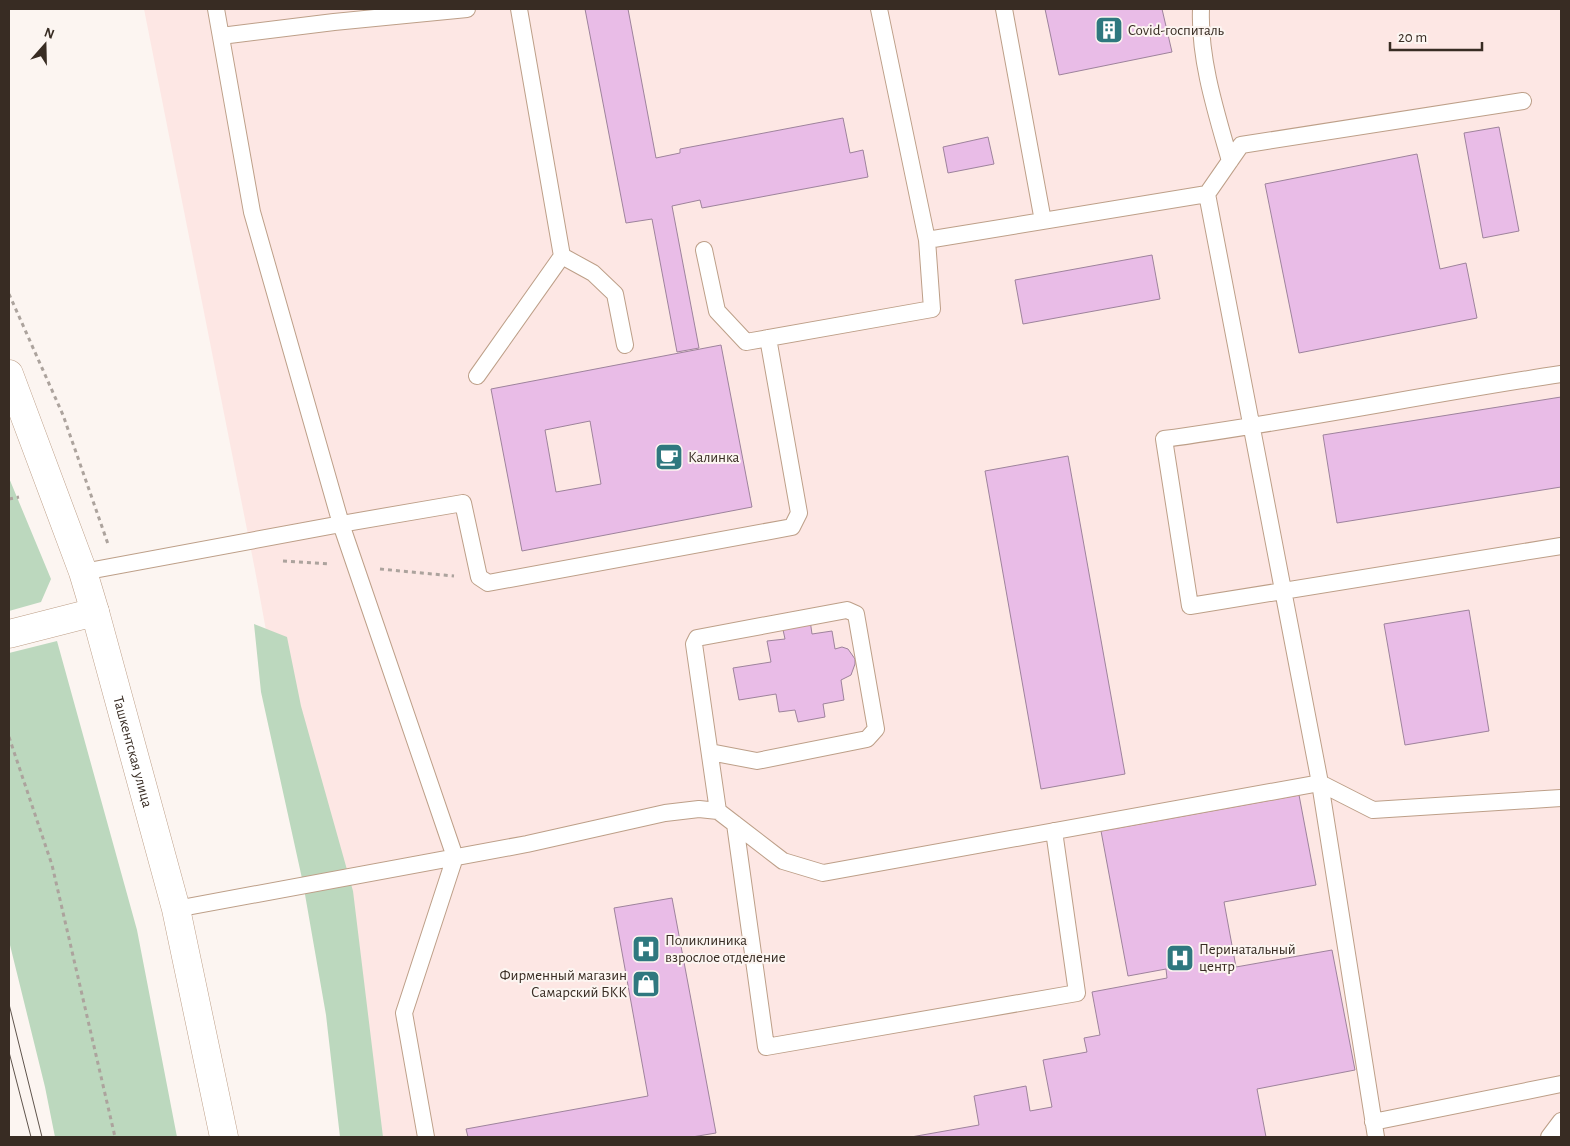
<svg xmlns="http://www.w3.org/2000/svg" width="1570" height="1146" font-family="'Alegreya Sans',sans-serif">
<rect width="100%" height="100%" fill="#fcf5f1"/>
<path fill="#fde7e4" d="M144 9H1561V1137H358L255 570Z"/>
<path fill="#bcd8be" d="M9 478 51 579 41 602 9 611Z
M254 624 287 637 301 706 353 891 383 1137H340L326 1015 303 883 261 692Z
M57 641 137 930 177 1137H55L45 1087 9 941V653Z"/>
<path fill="#e9bce7" stroke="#9e839c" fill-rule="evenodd" d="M585 9H628L656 158 680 153V149L843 118 850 153 863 150 868 177 702 208 700 200 672 206 699 348 677 352 652 219 626 223Z
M1045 9H1162L1172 52 1059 75Z
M1499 127 1519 231 1483 238 1464 133Z
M988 137 994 164 948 173 943 147Z
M1417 154 1440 269 1466 263 1477 318 1299 353 1265 184Z
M1152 255 1160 299 1023 324 1015 280Z
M721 345 752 507 522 551 491 389ZM590 421 601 484 556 492 545 430Z
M1561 397V487L1337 523 1323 435Z
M1068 456 1125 774 1041 789 985 471Z
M1469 610 1489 731 1405 745 1384 624Z
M810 620 812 634 832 631 835 649 842 647 848 649 855 659V664L851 675 841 680 844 700 823 704 825 717 798 722 795 710 779 712 776 694 739 700 733 668 771 662 767 641 785 639 782 625Z
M1299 795 1316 885 1224 902 1236 967 1332 950 1355 1070 1257 1089 1266 1137H911L979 1125 974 1096 1026 1086 1030 1111 1052 1107 1043 1060 1087 1052 1084 1038 1100 1035 1092 992 1167 978 1166 969 1128 976 1101 831Z
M672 898 716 1133 692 1137H468L466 1129 648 1096 614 908Z"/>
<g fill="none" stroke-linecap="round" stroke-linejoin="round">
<defs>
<path id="service" d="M216 9 252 212 341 524 455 857 404 1013 426 1137
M879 9 927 240 1207 194 1320 783 1376 1137
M1004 9 1043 221
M1201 9C1199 59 1216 112 1230 161
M221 36 334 22 467 9
M1207 194 1241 145 1523 101
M704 250 717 311 746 342 932 309 927 240
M562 256 593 273 615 294 625 345
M1561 374C1428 394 1297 421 1164 439L1190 606 1561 546
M477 376 562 256 519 9
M83 572 341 524 463 503 479 577 488 583 792 527 799 513 768 338
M710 752 757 761 867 739 876 729 856 614 847 610 697 638 694 644 718 811
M735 824 766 1047 1077 993 1054 831
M176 909 527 844 665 813 699 809 718 811 783 861 823 873 1320 783 1373 810 1561 798
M1373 1122 1561 1084
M1549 1137 1561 1121"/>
<path id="minor" d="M9 634 95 612"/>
<g id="secondary">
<path id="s1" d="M9 374 83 572 95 612 176 909 224 1137"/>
</g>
</defs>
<use href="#service" stroke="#bd9f88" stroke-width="18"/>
<use href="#minor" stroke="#bd9f88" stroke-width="29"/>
<use href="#secondary" stroke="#bd9f88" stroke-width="29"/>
<path stroke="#aca39d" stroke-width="3" stroke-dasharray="4 4" stroke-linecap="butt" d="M9 294 63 415 108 544
M9 499 19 497
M283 561 329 564
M380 569 454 576
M9 737 52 865 115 1137"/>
<use href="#service" stroke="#fff" stroke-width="16"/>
<use href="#minor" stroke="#fff" stroke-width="28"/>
<use href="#secondary" stroke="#fff" stroke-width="28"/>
<path stroke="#5f544c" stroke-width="1" d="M9 1004 42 1137
M9 1052 31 1137"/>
</g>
<defs>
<symbol id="building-square" viewBox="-11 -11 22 22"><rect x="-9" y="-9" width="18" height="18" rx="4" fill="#2f787f" stroke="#fcf5f1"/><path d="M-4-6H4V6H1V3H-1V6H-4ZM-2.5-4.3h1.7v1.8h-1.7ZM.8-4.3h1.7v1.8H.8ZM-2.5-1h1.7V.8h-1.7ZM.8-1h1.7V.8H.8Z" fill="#fff"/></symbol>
<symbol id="cafe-square" viewBox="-11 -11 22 22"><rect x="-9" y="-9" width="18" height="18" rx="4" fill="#2f787f" stroke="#fcf5f1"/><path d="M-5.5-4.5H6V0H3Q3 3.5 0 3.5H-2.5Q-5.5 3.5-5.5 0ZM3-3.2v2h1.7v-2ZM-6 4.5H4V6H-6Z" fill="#fff"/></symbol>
<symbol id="hospital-square" viewBox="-11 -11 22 22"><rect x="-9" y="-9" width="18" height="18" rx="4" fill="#2f787f" stroke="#fcf5f1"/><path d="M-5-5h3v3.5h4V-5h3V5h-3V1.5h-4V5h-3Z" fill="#fff"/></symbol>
<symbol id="shop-square" viewBox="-11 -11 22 22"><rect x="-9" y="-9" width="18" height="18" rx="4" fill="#2f787f" stroke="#fcf5f1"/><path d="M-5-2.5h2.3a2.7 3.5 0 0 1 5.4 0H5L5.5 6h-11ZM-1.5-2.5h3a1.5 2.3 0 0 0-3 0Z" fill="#fff"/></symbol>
</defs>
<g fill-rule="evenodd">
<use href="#building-square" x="1093" y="14" width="32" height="32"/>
<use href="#cafe-square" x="653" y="441" width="32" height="32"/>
<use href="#hospital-square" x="630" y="933" width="32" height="32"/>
<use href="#hospital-square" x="1164" y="942" width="32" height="32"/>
<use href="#shop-square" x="630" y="968" width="32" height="32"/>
</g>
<g text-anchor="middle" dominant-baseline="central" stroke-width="4" stroke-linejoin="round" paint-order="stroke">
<g font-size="15" fill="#382c23" stroke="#fcf5f1" text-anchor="start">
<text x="1128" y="30">Covid-госпиталь</text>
<text x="688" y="457">Калинка</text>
<text x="665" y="940">Поликлиника<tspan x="665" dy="17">взрослое отделение</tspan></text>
<text x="1199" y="949">Перинатальный<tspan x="1199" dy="17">центр</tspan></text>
<text x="627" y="975" text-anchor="end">Фирменный магазин<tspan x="627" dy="17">Самарский БКК</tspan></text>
</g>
<g font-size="15" fill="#382c23" stroke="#fcf5f1">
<text stroke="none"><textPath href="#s1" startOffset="398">Ташкентская улица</textPath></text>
</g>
</g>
<rect width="1570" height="1146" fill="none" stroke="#382c23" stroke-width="20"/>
<g transform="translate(45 45) rotate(20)" stroke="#fcf5f1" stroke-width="4" paint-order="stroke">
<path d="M0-4L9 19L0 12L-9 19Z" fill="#382c23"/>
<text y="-8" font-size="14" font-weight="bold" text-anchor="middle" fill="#382c23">N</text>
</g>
<path d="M1390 42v8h92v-8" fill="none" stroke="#382c23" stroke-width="2.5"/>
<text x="1398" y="42" font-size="15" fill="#382c23" stroke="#fcf5f1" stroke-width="4" paint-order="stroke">20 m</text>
</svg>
